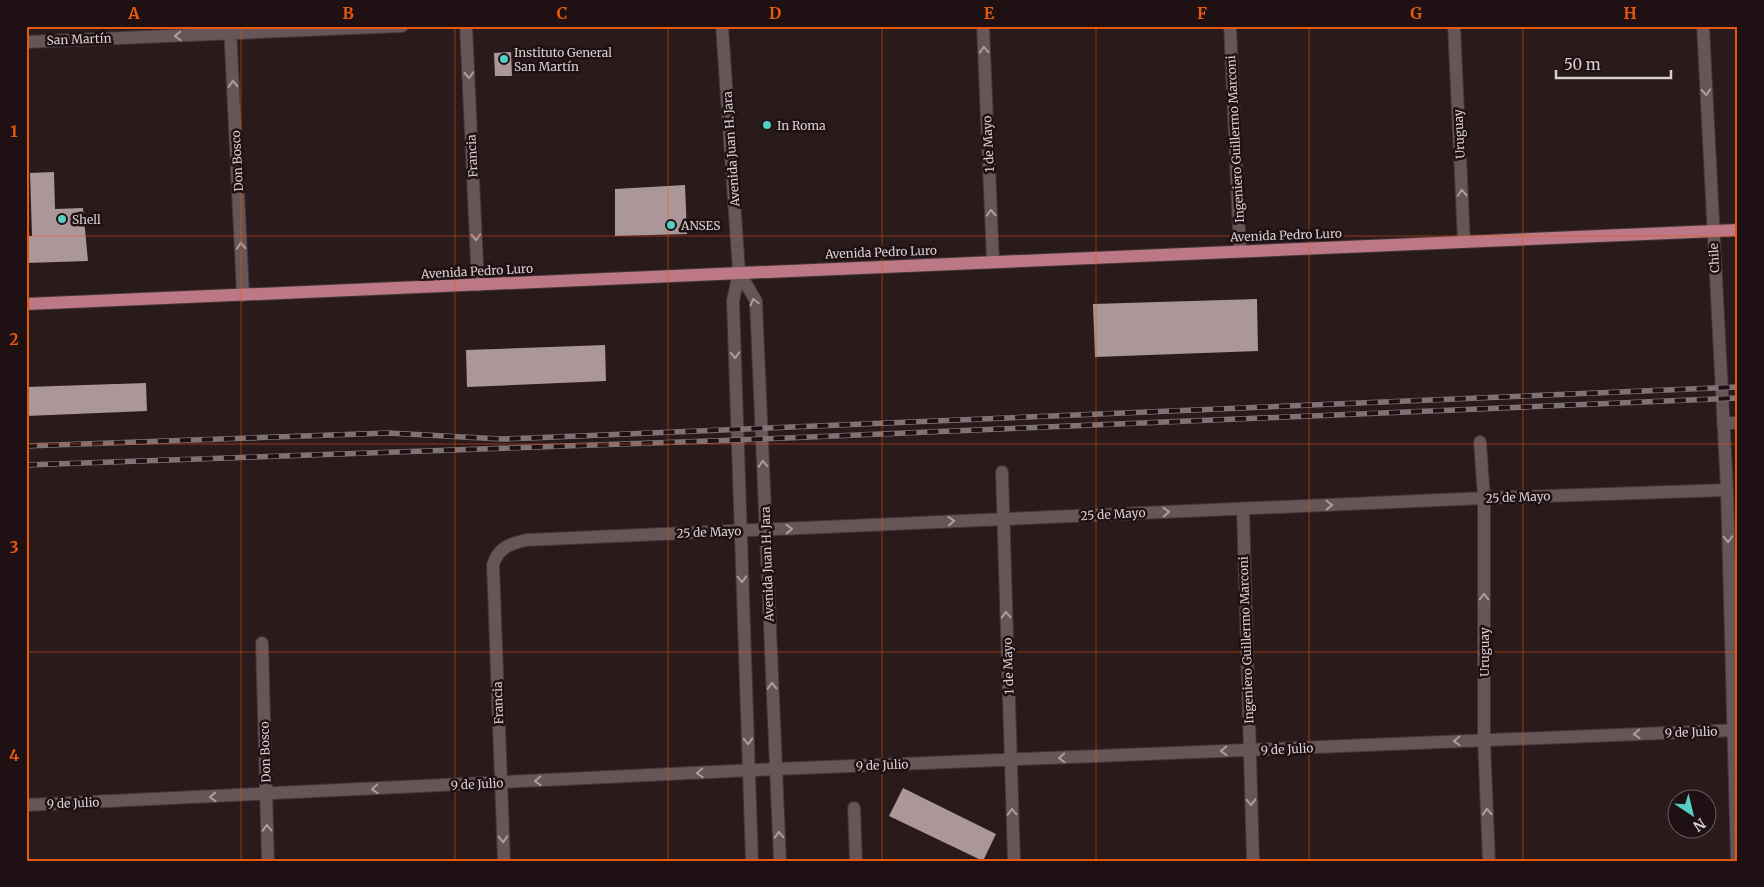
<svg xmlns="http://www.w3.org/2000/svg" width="1764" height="887" font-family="Merriweather,serif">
<rect width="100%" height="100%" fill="#291a1c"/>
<path fill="#ab979a" d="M511 52 512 76H495L494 53Z
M54 172 55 209 83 208 88 261 26 263V236H32L30 173Z
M685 185 687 234 615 236V189Z
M1257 299 1258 351 1095 357 1093 304Z
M605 345 606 381 467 387 466 350Z
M146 383 147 411 26 416V387Z
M903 788 996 834 983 861 889 816Z"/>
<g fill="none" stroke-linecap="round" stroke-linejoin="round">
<defs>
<path id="minor" d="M230 26 243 295
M466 26 478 285
M983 26 993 261
M1230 26 1240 251
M1454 26 1464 242
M1703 26 1727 490 1737 861
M26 42 402 26
M1723 423H1738
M1480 442 1484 498V740L1489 861
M1002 472 1014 861
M1243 508 1253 861
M262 643 268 861
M26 805 776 769 1738 730
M854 808 856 861
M504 861 493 565C498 548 509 544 526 540L1484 498 1727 490"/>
<path id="secondary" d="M722 26 739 272 733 301 752 861
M739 272 756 301 780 861"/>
<path id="primary" d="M26 304 1738 230"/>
</defs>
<use href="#minor" stroke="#413537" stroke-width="14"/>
<use href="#secondary" stroke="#413537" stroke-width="14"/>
<use href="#primary" stroke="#413537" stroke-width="14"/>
<use href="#minor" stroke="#675558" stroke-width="12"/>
<use href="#secondary" stroke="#675558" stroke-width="12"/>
<use href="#primary" stroke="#bc7884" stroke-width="12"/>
<defs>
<path id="rail" d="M26 446 388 433 501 439 531 438 1738 387
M26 465 738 440 1738 398"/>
</defs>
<use href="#rail" stroke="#807375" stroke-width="5.5"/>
<use href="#rail" stroke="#1f1113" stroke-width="4" stroke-dasharray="11" stroke-linecap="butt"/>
</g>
<defs><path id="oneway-chevron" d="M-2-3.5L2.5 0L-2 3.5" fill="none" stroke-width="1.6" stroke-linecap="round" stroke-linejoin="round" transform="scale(1.25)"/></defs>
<g stroke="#ac9ea0">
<use href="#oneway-chevron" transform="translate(178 36) rotate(178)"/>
<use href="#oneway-chevron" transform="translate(984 50) rotate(-93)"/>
<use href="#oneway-chevron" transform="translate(469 75) rotate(87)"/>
<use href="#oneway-chevron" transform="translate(233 84) rotate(-93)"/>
<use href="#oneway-chevron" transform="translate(1706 92) rotate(87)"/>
<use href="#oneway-chevron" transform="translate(1462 193) rotate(-93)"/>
<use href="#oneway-chevron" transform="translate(991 213) rotate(-93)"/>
<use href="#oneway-chevron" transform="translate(476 237) rotate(87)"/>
<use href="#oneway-chevron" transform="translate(241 246) rotate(-93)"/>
<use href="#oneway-chevron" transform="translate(754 302) rotate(-105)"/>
<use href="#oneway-chevron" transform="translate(735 355) rotate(88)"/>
<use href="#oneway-chevron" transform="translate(763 464) rotate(-92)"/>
<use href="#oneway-chevron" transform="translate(1329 505) rotate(-2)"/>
<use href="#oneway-chevron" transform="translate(1166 512) rotate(-3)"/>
<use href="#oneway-chevron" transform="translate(951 521) rotate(-3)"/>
<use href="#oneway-chevron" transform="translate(789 529) rotate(-3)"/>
<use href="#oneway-chevron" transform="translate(1728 539) rotate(89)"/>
<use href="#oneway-chevron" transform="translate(742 579) rotate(88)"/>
<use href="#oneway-chevron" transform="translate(1484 597) rotate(-90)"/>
<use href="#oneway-chevron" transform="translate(1006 615) rotate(-92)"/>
<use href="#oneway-chevron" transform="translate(772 686) rotate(-92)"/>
<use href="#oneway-chevron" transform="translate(1637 734) rotate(178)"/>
<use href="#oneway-chevron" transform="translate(748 741) rotate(88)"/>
<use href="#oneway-chevron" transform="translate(1457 741) rotate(177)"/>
<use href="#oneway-chevron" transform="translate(1224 751) rotate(178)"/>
<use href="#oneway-chevron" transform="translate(1062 758) rotate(178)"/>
<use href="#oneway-chevron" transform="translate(700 773) rotate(177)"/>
<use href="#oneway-chevron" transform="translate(538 781) rotate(177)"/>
<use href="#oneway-chevron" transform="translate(375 789) rotate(177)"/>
<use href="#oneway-chevron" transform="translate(213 797) rotate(178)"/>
<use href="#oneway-chevron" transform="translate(1251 802) rotate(88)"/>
<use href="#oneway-chevron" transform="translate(1012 812) rotate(-92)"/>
<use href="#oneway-chevron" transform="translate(1487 812) rotate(-93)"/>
<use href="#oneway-chevron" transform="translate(267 828) rotate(-91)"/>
<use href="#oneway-chevron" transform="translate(779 835) rotate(-92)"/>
<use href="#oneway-chevron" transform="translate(503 839) rotate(88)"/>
</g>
<path fill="none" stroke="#e8590c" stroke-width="1" stroke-opacity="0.55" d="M241 26V861M455 26V861M668 26V861M882 26V861M1096 26V861M1309 26V861M1523 26V861M26 236H1738M26 444H1738M26 652H1738"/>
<g fill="#55cec6" stroke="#1f1113" stroke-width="2">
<circle cx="504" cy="59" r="5"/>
<circle cx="767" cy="125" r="5"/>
<circle cx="62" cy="219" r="5"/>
<circle cx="671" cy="225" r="5"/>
</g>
<g text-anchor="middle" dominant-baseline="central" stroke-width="5" stroke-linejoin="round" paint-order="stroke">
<g font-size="12" fill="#dacfd0" stroke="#1f1113">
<text transform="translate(79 39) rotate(-2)">San Martín</text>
<text transform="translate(1459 134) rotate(-93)">Uruguay</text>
<text transform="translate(1235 139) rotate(-93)">Ingeniero Guillermo Marconi</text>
<text transform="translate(988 144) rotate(-93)">1 de Mayo</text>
<text transform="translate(731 149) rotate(-94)">Avenida Juan H. Jara</text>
<text transform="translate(472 156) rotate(-93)">Francia</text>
<text transform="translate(237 161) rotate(-93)">Don Bosco</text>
<text transform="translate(1286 235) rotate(-2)">Avenida Pedro Luro</text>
<text transform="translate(881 252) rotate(-2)">Avenida Pedro Luro</text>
<text transform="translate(1714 258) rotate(-93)">Chile</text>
<text transform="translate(477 271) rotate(-3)">Avenida Pedro Luro</text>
<text transform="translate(1518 497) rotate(-2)">25 de Mayo</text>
<text transform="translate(1113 514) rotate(-3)">25 de Mayo</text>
<text transform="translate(709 532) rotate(-2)">25 de Mayo</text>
<text transform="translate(767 564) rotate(-92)">Avenida Juan H. Jara</text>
<text transform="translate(1246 640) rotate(-92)">Ingeniero Guillermo Marconi</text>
<text transform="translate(1484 652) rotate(-90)">Uruguay</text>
<text transform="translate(1008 666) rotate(-92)">1 de Mayo</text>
<text transform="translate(498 703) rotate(-92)">Francia</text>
<text transform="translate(1691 732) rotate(-2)">9 de Julio</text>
<text transform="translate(1287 749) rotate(-3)">9 de Julio</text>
<text transform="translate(265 752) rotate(-92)">Don Bosco</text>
<text transform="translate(882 765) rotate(-2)">9 de Julio</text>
<text transform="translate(477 784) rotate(-3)">9 de Julio</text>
<text transform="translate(73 803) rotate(-2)">9 de Julio</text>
</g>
<g font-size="12" fill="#dacfd0" stroke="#1f1113" text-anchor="start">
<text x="514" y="52">Instituto General<tspan x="514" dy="14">San Martín</tspan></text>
<text x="777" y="125">In Roma</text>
<text x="72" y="219">Shell</text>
<text x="681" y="225">ANSES</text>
</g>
</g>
<rect width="1764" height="887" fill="none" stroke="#1f1113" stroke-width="55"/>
<g transform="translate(1692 814) rotate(145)"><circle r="24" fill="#1f1113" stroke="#6a5d5f"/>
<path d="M0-4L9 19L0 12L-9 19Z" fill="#55cec6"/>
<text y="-8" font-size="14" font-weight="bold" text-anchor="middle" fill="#dacfd0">N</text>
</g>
<path d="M1556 70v8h115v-8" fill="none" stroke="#dacfd0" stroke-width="2.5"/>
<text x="1564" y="70" font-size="15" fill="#dacfd0" stroke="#1f1113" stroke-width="4" paint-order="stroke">50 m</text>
<rect x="28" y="28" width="1708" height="832" fill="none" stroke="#e8590c" stroke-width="2"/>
<g font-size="16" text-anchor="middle" font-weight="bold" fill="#e8590c">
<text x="134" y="19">A</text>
<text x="348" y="19">B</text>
<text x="562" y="19">C</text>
<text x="775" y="19">D</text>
<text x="989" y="19">E</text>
<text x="1202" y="19">F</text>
<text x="1416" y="19">G</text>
<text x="1630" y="19">H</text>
<text x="14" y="137">1</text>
<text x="14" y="345">2</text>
<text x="14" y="553">3</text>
<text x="14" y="761">4</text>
</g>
</svg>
